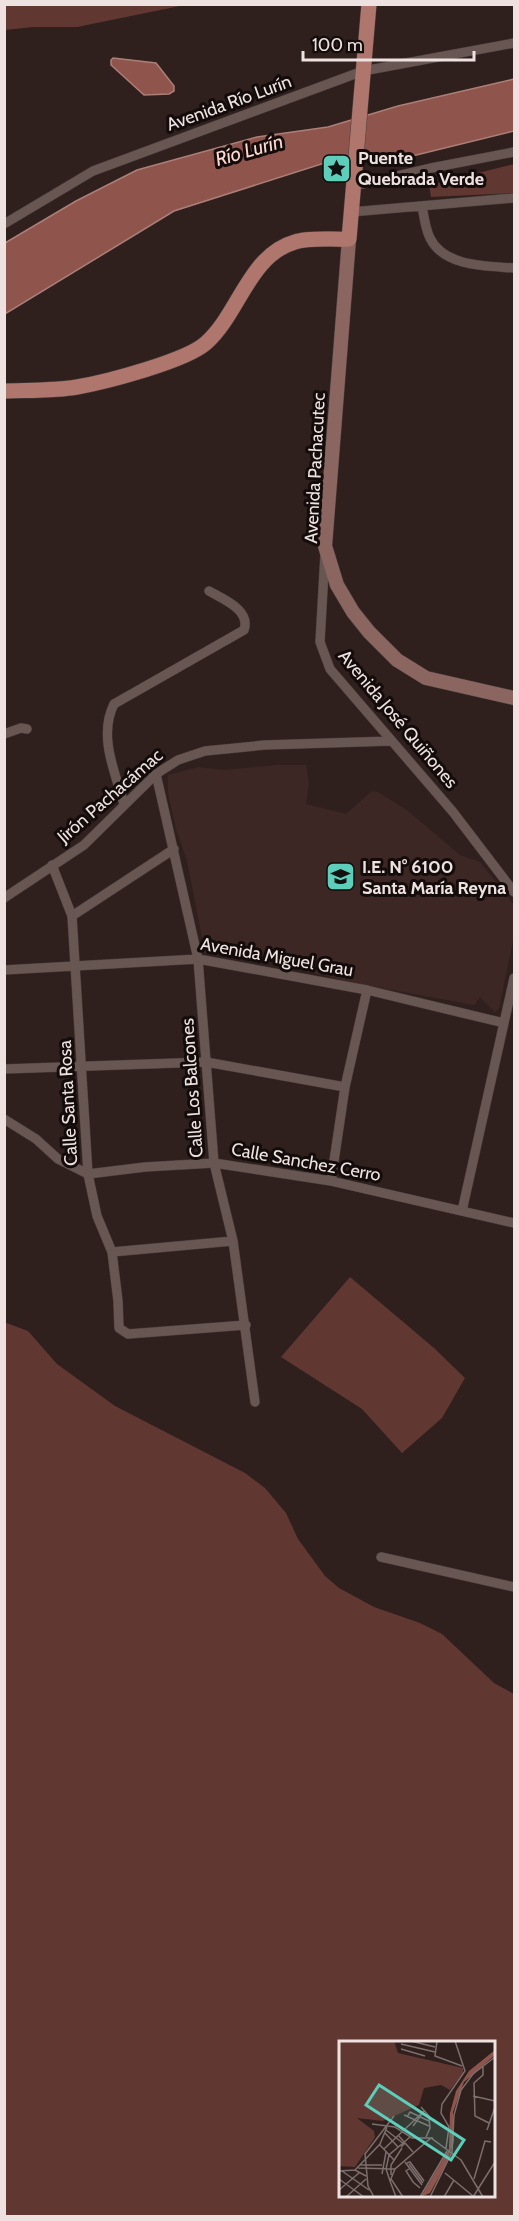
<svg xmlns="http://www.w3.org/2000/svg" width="519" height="2221" font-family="Cabin,sans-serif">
<rect width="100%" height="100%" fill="#2f201e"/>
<path fill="#3d2724" d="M277 765H306L309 783 306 804 346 814 372 791 378 792 408 811 460 855 480 862 514 905V936L499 1008 495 1012 480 997 474 1005 360 984 240 955 205 953 187 861 176 829 168 792V775L198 767 223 770Z"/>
<path fill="#603731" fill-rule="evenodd" d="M4 5 5 4 185 5 77 27H33L5 30Z
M514 164V193L431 197 429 185Z
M350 1277 434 1348 465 1378 442 1418 402 1453 362 1409 281 1357Z
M4 1322 28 1331 57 1364 115 1406 245 1473 265 1488 286 1513 298 1539 325 1576 339 1588 374 1607 420 1623 442 1634 494 1683 514 1694V2216H5ZM340 2042H494V2196H340Z"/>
<path fill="#8f554c" stroke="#ab7f78" stroke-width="1.5" d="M113 58 156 63 174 86V91L169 94 144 95 111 65V60Z
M514 79V131L396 160 337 159 174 211 5 314V243L76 201 137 170 257 137 328 127 398 106Z"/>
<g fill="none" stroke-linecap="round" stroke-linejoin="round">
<defs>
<path id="street" d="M354 186 431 168 514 152
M422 206C424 216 425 228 430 238 444 267 487 266 514 268
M351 212 514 198
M4 224 93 171 363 71 514 43
M325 554 320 642 330 669 453 812 514 892
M4 734 21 728 27 729
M156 774 198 959 214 1163 233 1241 255 1402
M124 804C115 772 98 736 114 704L244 630C251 610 223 599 209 591
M52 865 72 916 88 1174 97 1216 112 1252 118 1301 119 1328 128 1334 246 1325
M4 898 84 845 156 774 178 760 205 751 265 745 392 741
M72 916 174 849
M4 970 198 959 367 990 504 1023
M4 1069 206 1062 345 1087
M4 1119 36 1139 58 1159 88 1174 145 1167 214 1163 331 1181 514 1223
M331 1181 345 1087 367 990
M462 1211 514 978
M112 1252 233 1241
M381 1557 514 1587"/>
<path id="secondary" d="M349 239 325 546 337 585 353 612 369 632 397 660 426 678 514 698"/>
<path id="primary" d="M4 391C28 390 54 391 77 387 106 382 186 361 206 343 239 314 249 255 295 242 309 237 334 240 349 239L369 4"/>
</defs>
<use href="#street" stroke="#4a3e3c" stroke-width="10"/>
<use href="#secondary" stroke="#4a3e3c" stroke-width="15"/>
<use href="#primary" stroke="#4a3e3c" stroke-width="16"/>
<use href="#street" stroke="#685653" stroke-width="9"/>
<use href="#secondary" stroke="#8b6660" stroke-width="14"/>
<use href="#primary" stroke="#ae766d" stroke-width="15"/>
</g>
<defs>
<symbol id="sight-square" viewBox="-11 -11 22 22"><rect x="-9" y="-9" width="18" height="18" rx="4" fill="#5dceba" stroke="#130c0b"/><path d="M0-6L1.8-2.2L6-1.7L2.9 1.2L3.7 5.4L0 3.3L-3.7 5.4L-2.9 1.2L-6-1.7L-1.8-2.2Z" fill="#111"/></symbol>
<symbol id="school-square" viewBox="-11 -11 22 22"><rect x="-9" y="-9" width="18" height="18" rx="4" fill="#5dceba" stroke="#130c0b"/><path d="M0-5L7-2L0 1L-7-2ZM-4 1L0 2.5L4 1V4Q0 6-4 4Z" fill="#111"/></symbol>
</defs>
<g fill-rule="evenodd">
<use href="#sight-square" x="320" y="152" width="33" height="33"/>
<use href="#school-square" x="324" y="860" width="33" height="33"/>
</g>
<g text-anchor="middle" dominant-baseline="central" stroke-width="6" stroke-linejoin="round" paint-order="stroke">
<g font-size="18" fill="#ede2e0" stroke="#130c0b">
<text transform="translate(229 103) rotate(-20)">Avenida Río Lurín</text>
<text transform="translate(315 468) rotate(-87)">Avenida Pachacutec</text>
<text transform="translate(398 719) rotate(50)">Avenida José Quiñones</text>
<text transform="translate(110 796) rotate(-41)">Jirón Pachacámac</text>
<text transform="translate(277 957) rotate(10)">Avenida Miguel Grau</text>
<text transform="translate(192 1088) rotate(-94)">Calle Los Balcones</text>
<text transform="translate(68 1103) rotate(-93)">Calle Santa Rosa</text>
<text transform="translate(306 1162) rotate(10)">Calle Sanchez Cerro</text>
</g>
<g font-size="18" font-weight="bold" fill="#ede2e0" stroke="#130c0b" text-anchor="start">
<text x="358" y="158">Puente<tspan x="358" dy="21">Quebrada Verde</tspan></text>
<text x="362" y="867">I.E. N° 6100<tspan x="362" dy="21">Santa María Reyna</tspan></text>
</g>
<g font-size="20" font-style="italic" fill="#fdd7d1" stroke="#130c0b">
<text transform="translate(249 150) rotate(-16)">Río Lurín</text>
</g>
</g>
<g transform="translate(339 2041)">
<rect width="156" height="156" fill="#2f201e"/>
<path d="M0 0H55L59 12 124 27V32L111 49 102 44 85 47 80 64 44 80 18 77 35 90 36 96 16 126 0 125Z" fill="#603731"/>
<path d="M156 9V14L125 41 114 71 115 100 107 123 91 152 82 156 110 108 111 72 117 50 130 30Z" fill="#8f554c"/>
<path fill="none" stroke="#7b6e6c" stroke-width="1.5" d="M72 0 96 6M98 0 96 15 123 25M62 3 96 11M62 8 86 15M144 26V34L135 42 136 75 150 82M134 55 156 60M82 66 90 75 91 87 87 96M65 74 90 85M68 76 71 71 90 80M33 83 56 86 73 97H94M74 85 85 70M47 89 65 103 62 106M148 89 156 66M46 92 59 106M59 94 74 111M40 103 55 119M107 107 110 86 102 72 103 63 126 30 116 0M45 108 85 70M66 121 83 144M68 122 71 121 85 140M70 123 84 142M21 124H43M19 127 56 128M70 128 67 130 74 141 81 147M16 129 41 103 48 86M0 130 16 129 27 135M3 130 30 149M106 132 134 155M43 133 47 111M52 134V124L63 107M0 138 25 156M52 138 64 156M135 138 146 100 152 101M51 140 47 128 50 114 71 96M0 149 20 132M7 156 27 138M35 156 29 145 26 113 55 75M57 156 51 140 56 128 92 97 122 119 144 156M81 156 108 110M91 156 113 111 115 74 122 49 134 33 156 16M105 156 115 139M134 156 156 121"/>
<path fill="#5dceba" fill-opacity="0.15" stroke="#5dceba" stroke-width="3" d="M40 44 125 99 112 119 27 64Z"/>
<rect width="156" height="156" fill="none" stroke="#ede2e0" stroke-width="3"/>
</g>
<rect width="519" height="2221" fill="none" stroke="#ede2e0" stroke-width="12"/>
<path d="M303 51v9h171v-9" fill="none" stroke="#ede2e0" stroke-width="3"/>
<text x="312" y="51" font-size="18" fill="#ede2e0" stroke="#130c0b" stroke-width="4.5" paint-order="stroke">100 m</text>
</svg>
